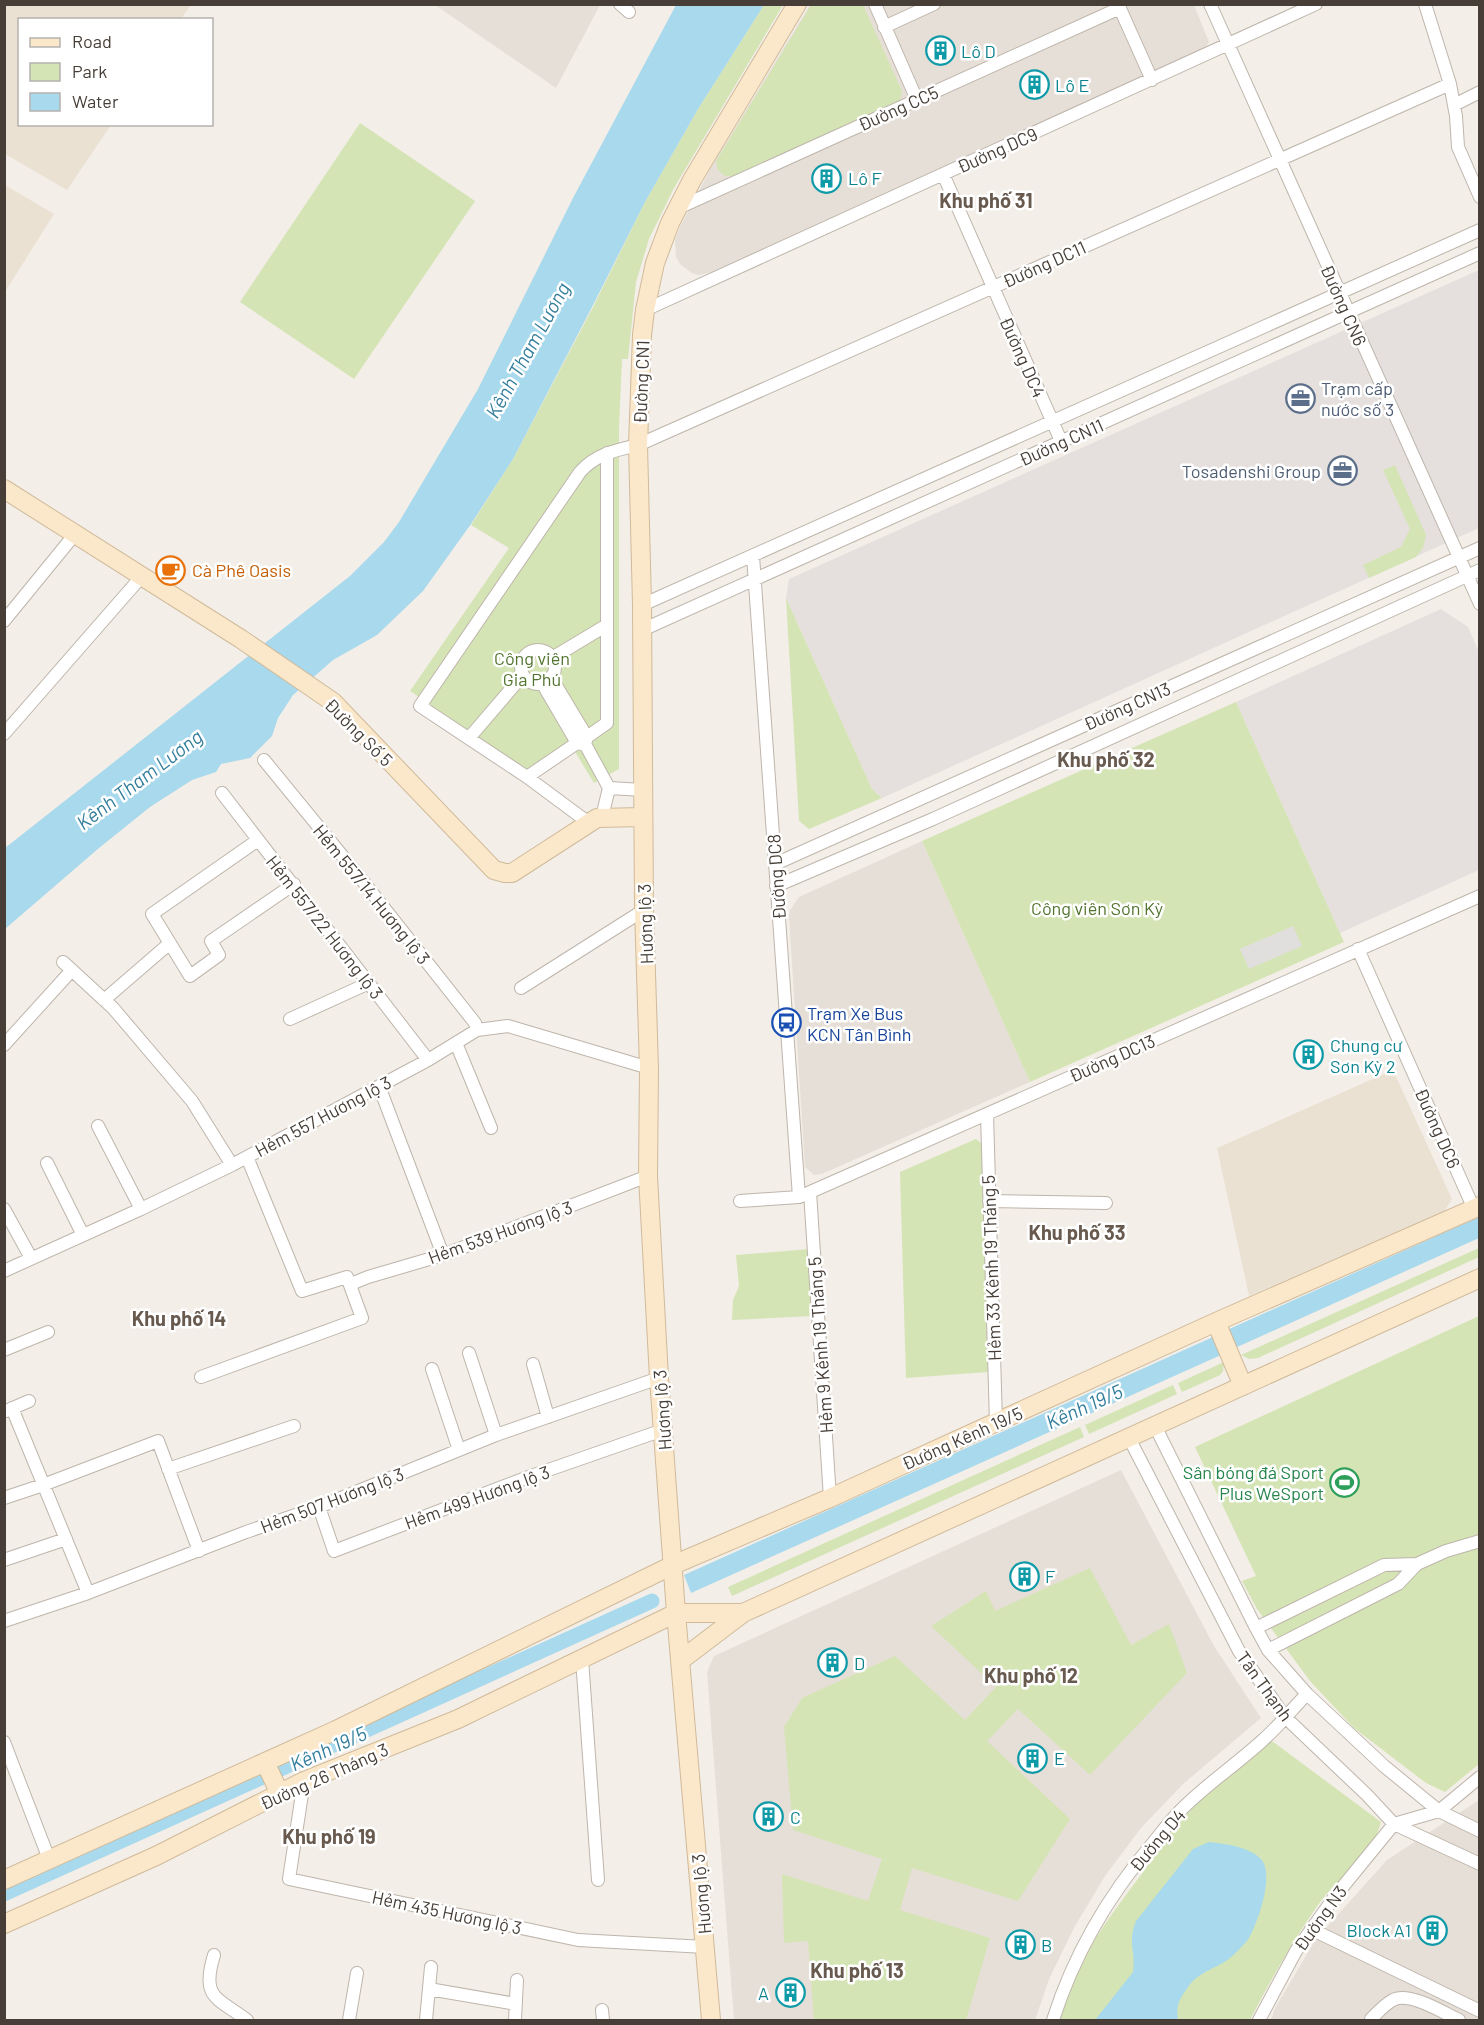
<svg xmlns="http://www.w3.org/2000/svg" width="1484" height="2025" font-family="Barlow,sans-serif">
<rect width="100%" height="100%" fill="#f3eee8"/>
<path fill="#e6dfd7" d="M435 5H600L556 88Z
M810 5H1194L1209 42 1204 49 713 272 699 275 692 273 680 264 676 257 675 240 680 227 712 166Z
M922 841 1030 1082 822 1174 814 1175 805 1167 789 916 790 910 799 897Z
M1121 1470 1214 1646 1261 1718 1183 1784 1141 1828 1105 1876 1075 1926 1050 1977 1035 2020H734L707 1672 714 1656Z
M1479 1800V2020H1271L1275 2008 1316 1939 1387 1860Z"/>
<path fill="#e5e0dd" d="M1479 270V528L882 798 872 789 786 598 789 579Z
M1441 609 1468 627 1479 652V870L1340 933 1236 702Z"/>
<path fill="#ebe1d3" d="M188 4 190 6 181 19 20 20V124L111 125 67 190 5 154V5Z
M5 185 54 214 5 292Z
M1393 1070 1452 1199 1444 1212 1249 1296 1217 1148Z"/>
<path fill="#d5e4b4" d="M764 5H783L674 188 649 239 636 282 628 359H622L619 427V769L594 783 574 750 529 771 410 691 509 548 471 525 513 459 592 309 645 202 698 109Z
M811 5H863L902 91 900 100 734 176H725L718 170 716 161Z
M360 123 475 201 354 379 240 302Z
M1395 465 1426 535 1423 548 1416 557 1369 578 1363 565 1401 547 1410 529 1383 470Z
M786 598 872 789 882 798 809 829 799 821Z
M1236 702 1344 942 1030 1082 922 841Z
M976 1139 982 1144 988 1372 906 1378 900 1172Z
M1479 1248V1257L1258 1358 1249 1359 1241 1355Z
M810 1249 813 1316 732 1320 733 1300 739 1286 736 1255Z
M1479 1316V1764L1445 1792 1426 1783 1354 1728 1310 1681 1257 1609 1242 1581 1256 1576 1195 1447Z
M1224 1362 1223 1371 1220 1375 1182 1392 1178 1383Z
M1173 1385 1177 1394 1089 1434 1085 1425Z
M1080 1427 1084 1437 732 1596 728 1587Z
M1090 1568 1131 1645 1169 1624 1187 1673 1090 1775 1018 1709 987 1741 1070 1819 1018 1901 912 1868 900 1910 990 1938 966 2020H814L808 1941 784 1943 782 1874 868 1901 882 1859 793 1830 784 1727 802 1698 895 1656 965 1720 996 1687 931 1626 986 1591 995 1611Z
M1272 1741 1381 1822C1372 1857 1338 1877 1318 1905 1292 1942 1270 1981 1250 2020H1057C1072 1965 1110 1916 1144 1871 1155 1855 1166 1837 1179 1823 1205 1793 1240 1764 1272 1741Z"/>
<path fill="#e1dfdd" d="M1293 926 1302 946 1249 969 1240 949Z"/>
<path fill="#a8d9ec" d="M676 5H764L698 109 645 202 591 309 513 459 471 524 423 591 377 635 333 660 293 695 278 718 272 736 250 758 221 764 216 772 192 780 150 807 99 848 5 929V848L350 576 384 542 399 522 478 389 573 198Z
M1479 1217V1238L1235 1348 1227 1330Z
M1213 1337 1221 1355 691 1593 684 1575Z
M1209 1842C1225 1844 1248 1846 1261 1859 1275 1874 1258 1922 1249 1938 1244 1945 1236 1953 1230 1958 1216 1969 1199 1971 1188 1987 1179 2000 1176 2004 1178 2020H1095L1133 1972C1136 1951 1127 1943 1136 1921L1193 1849Z"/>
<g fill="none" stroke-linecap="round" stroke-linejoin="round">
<path stroke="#a8d9ec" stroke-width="15" d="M4 1894 652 1601"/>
<defs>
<path id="street" d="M620 4 629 12
M875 4 917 100
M1118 4 1152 80
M1210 4 1480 604
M1425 4 1450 84 1456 116 1458 147 1480 197
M884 27 934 4
M1454 105 1480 92
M943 174 1061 441
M678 208 1120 8
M645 310 1316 4
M753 556 799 1197
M642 605 1480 230
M4 621 75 534
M642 630 1480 253
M521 667a17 17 0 1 1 34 0a17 17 0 1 1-34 0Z
M552 658 607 625
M551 677 587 737 585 744 609 788
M542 683 577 743 585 744
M4 734 142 576
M587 737 607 723V453
M469 738 523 675
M264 760 358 875 475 1023 477 1030
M527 777 577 743
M222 793 428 1060
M602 817 609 788 643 790
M589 823 527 777 420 706 580 472C596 454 616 450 638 445L1450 84
M258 840 152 914 190 976 219 955 211 941 294 884
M775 864 1480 548
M776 886 933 819 1480 570
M1358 949 1474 1209
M63 962 113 1008 192 1101 232 1165
M521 988 644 910
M104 1000 170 943
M290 1019 369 983
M456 1043 491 1128
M4 1045 72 970
M379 1086 443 1255
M987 1114 996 1423
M98 1126 141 1209
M47 1163 83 1235
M810 1192 830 1498
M740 1201 799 1197 1480 896
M989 1201 1106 1203
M4 1209 31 1258
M4 1271 141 1209 232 1165 428 1060 477 1030 508 1026 649 1068
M351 1284 368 1277 443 1255 648 1176
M4 1350 48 1332
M469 1353 496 1435
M533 1364 548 1417
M432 1369 459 1450
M201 1377 362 1318 347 1277 302 1291 247 1157
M12 1408 88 1593
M6 1411 29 1401
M1155 1426 1256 1628 1268 1650 1307 1694 1384 1766 1439 1811 1480 1831
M1129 1438 1239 1651 1285 1717 1367 1795 1394 1824 1480 1864
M168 1469 294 1426
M4 1498 43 1485 158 1441 199 1551
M319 1507 334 1551 531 1476 663 1430
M4 1560 66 1539
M4 1621 88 1593 246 1532 319 1507 496 1435 659 1378
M1256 1628 1384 1565 1417 1564
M1268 1650 1398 1584 1417 1564 1446 1551 1480 1541
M582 1659 598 1880
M4 1742 49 1859
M304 1781 289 1879 578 1940 705 1947
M1311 1929 1480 2011
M214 1955C201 1998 216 1997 247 2020
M429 1989 516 2004
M602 2010 603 2020
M1371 2019C1378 2012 1385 2004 1393 2000 1409 1991 1444 2013 1459 2020
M349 2020 357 1973
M426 2020 431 1967
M515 2020 517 1980
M1053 2020C1074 1954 1108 1896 1153 1843 1162 1832 1170 1821 1180 1811 1205 1785 1236 1765 1263 1740 1279 1726 1292 1709 1307 1694
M1259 2020 1296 1951 1336 1895 1394 1824 1439 1811 1480 1777"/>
<path id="secondary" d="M4 489 241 639 333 702 494 870 505 873H512L597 818 643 817
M1216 1322 1243 1386
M681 1660 743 1613
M265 1762 280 1794
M4 1880 336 1730 673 1565 830 1498 1216 1322 1480 1206
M4 1924 156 1856 304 1781 458 1719 676 1613H743L1480 1278
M711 2020 676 1613 659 1378 648 1176 649 1068 644 910 642 605 638 445 642 335 645 310 655 263 670 223 692 180 797 4"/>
</defs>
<use href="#street" stroke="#beb5ab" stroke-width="14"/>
<use href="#secondary" stroke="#d0ba9a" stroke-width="20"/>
<use href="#street" stroke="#fff" stroke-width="12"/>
<use href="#secondary" stroke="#fbe8ca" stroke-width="18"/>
</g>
<defs>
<symbol id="building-ring" viewBox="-11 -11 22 22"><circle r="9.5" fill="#fff" stroke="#0f9aa8" stroke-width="1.5"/><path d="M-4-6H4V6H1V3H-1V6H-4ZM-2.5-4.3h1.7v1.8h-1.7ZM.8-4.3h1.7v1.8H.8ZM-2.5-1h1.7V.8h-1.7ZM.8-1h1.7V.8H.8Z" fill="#0f9aa8"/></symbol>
<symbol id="office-ring" viewBox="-11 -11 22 22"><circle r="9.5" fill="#fff" stroke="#5c6f8a" stroke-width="1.5"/><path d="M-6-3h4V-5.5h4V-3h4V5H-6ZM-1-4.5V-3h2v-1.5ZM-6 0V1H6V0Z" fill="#5c6f8a"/></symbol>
<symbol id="cafe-ring" viewBox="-11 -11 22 22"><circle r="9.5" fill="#fff" stroke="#e8710a" stroke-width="1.5"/><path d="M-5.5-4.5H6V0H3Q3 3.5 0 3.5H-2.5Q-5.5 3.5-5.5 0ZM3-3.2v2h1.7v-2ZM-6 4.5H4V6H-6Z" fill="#e8710a"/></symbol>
<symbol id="bus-ring" viewBox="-11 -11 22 22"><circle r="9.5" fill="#fff" stroke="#1a4fb4" stroke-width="1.5"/><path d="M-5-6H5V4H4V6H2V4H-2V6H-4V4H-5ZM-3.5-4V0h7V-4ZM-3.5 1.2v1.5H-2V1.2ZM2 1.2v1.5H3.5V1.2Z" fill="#1a4fb4"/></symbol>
<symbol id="stadium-ring" viewBox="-11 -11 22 22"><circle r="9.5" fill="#fff" stroke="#2e9e5b" stroke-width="1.5"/><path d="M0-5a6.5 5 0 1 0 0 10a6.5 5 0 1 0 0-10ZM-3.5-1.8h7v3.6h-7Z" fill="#2e9e5b"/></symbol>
</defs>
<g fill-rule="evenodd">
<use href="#building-ring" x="924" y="34" width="33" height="33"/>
<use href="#building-ring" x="1018" y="68" width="33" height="33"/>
<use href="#building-ring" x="810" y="162" width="33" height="33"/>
<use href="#office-ring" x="1284" y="382" width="33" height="33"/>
<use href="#office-ring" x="1326" y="454" width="33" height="33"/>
<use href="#cafe-ring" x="154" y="554" width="33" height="33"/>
<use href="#bus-ring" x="770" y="1006" width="33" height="33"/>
<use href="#building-ring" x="1292" y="1038" width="33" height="33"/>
<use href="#stadium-ring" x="1328" y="1466" width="33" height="33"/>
<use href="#building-ring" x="1008" y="1560" width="33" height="33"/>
<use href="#building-ring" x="816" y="1646" width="33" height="33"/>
<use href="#building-ring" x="1016" y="1742" width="33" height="33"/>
<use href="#building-ring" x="752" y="1800" width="33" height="33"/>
<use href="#building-ring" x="1416" y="1914" width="33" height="33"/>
<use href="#building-ring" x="1004" y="1928" width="33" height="33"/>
<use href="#building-ring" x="774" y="1976" width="33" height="33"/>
</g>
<g text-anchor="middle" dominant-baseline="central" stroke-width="5" stroke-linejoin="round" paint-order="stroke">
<g font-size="18" fill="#0d838f" stroke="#fff" text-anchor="start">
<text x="961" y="51">Lô D</text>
<text x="1055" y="85">Lô E</text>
<text x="848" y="178">Lô F</text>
<text x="1330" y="1045">Chung cư<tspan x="1330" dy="21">Sơn Kỳ 2</tspan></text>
<text x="1045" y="1576">F</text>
<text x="854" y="1663">D</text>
<text x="1054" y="1758">E</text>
<text x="790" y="1817">C</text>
<text x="1411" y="1930" text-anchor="end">Block A1</text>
<text x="1041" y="1945">B</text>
<text x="769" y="1993" text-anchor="end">A</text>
</g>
<g font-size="18" fill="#463e37" stroke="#fff">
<text transform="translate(898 108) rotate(-24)">Đường CC5</text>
<text transform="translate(997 150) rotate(-24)">Đường DC9</text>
<text transform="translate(1044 264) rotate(-24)">Đường DC11</text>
<text transform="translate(1344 305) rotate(66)">Đường CN6</text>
<text transform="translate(1023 357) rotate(66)">Đường DC4</text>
<text transform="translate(641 382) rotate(-88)">Đường CN1</text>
<text transform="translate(1061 442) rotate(-24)">Đường CN11</text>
<text transform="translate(1127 706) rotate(-24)">Đường CN13</text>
<text transform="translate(359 732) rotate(45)">Đường Số 5</text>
<text transform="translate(776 877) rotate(-94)">Đường DC8</text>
<text transform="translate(372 894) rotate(51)">Hẻm 557/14 Hương lộ 3</text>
<text transform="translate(645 924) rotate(-92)">Hương lộ 3</text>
<text transform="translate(325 927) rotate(52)">Hẻm 557/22 Hương lộ 3</text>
<text transform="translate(1112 1058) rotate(-24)">Đường DC13</text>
<text transform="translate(323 1116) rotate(-28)">Hẻm 557 Hương lộ 3</text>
<text transform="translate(1438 1128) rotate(66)">Đường DC6</text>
<text transform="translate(500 1232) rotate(-20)">Hẻm 539 Hương lộ 3</text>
<text transform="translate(991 1268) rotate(-92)">Hẻm 33 Kênh 19 Tháng 5</text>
<text transform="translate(820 1345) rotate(-94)">Hẻm 9 Kênh 19 Tháng 5</text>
<text transform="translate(662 1410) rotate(-94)">Hương lộ 3</text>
<text transform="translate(962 1438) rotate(-24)">Đường Kênh 19/5</text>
<text transform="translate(477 1497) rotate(-20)">Hẻm 499 Hương lộ 3</text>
<text transform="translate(332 1500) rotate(-21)">Hẻm 507 Hương lộ 3</text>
<text transform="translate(1265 1686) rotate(54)">Tân Thạnh</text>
<text transform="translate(324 1776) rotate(-24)">Đường 26 Tháng 3</text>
<text transform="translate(1157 1840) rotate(-50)">Đường D4</text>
<text transform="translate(701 1894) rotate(-95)">Hương lộ 3</text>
<text transform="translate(447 1912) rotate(12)">Hẻm 435 Hương lộ 3</text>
<text transform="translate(1320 1918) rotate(-54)">Đường N3</text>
</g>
<g font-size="18" fill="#4e5e75" stroke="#fff" text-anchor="start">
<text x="1321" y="388">Trạm cấp<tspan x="1321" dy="21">nước số 3</tspan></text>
<text x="1321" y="471" text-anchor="end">Tosadenshi Group</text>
</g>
<g font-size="18" fill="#c56008" stroke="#fff" text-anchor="start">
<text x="192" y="570">Cà Phê Oasis</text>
</g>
<g font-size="18" fill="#52742e" stroke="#fff">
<text x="532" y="658">Công viên<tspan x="532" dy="21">Gia Phú</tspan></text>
<text x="1097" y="908">Công viên Sơn Kỳ</text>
</g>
<g font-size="18" fill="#164399" stroke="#fff" text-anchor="start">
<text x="807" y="1013">Trạm Xe Bus<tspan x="807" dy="21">KCN Tân Bình</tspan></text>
</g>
<g font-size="18" fill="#27864d" stroke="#fff" text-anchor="end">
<text x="1324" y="1472">Sân bóng đá Sport<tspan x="1324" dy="21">Plus WeSport</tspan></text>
</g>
<g font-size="20" font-weight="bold" fill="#685a4f" stroke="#fff">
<text x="986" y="200">Khu phố 31</text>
<text x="1106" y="759">Khu phố 32</text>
<text x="1077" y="1232">Khu phố 33</text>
<text x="179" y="1318">Khu phố 14</text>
<text x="1031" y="1675">Khu phố 12</text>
<text x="329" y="1836">Khu phố 19</text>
<text x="857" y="1970">Khu phố 13</text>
</g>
<g font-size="20" font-style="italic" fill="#337e9c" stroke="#fff">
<text transform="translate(527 350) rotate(-61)">Kênh Tham Lương</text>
<text transform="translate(139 779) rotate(-37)">Kênh Tham Lương</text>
<text transform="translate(1084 1406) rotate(-24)">Kênh 19/5</text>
<text transform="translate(328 1748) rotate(-24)">Kênh 19/5</text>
</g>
</g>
<rect width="1484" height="2025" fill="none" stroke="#463e37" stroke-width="12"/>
<rect x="18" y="18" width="195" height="108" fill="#ffffff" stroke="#b5b2af" stroke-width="1.5"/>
<rect x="30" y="38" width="30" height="9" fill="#fbe8ca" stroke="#b5b2af" stroke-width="1.5"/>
<text x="72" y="48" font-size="18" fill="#463e37">Road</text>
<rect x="30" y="63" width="30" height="18" fill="#d5e4b4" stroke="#b5b2af" stroke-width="1.5"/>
<text x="72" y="78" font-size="18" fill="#463e37">Park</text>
<rect x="30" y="93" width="30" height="18" fill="#a8d9ec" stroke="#b5b2af" stroke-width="1.5"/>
<text x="72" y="108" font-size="18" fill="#463e37">Water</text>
</svg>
